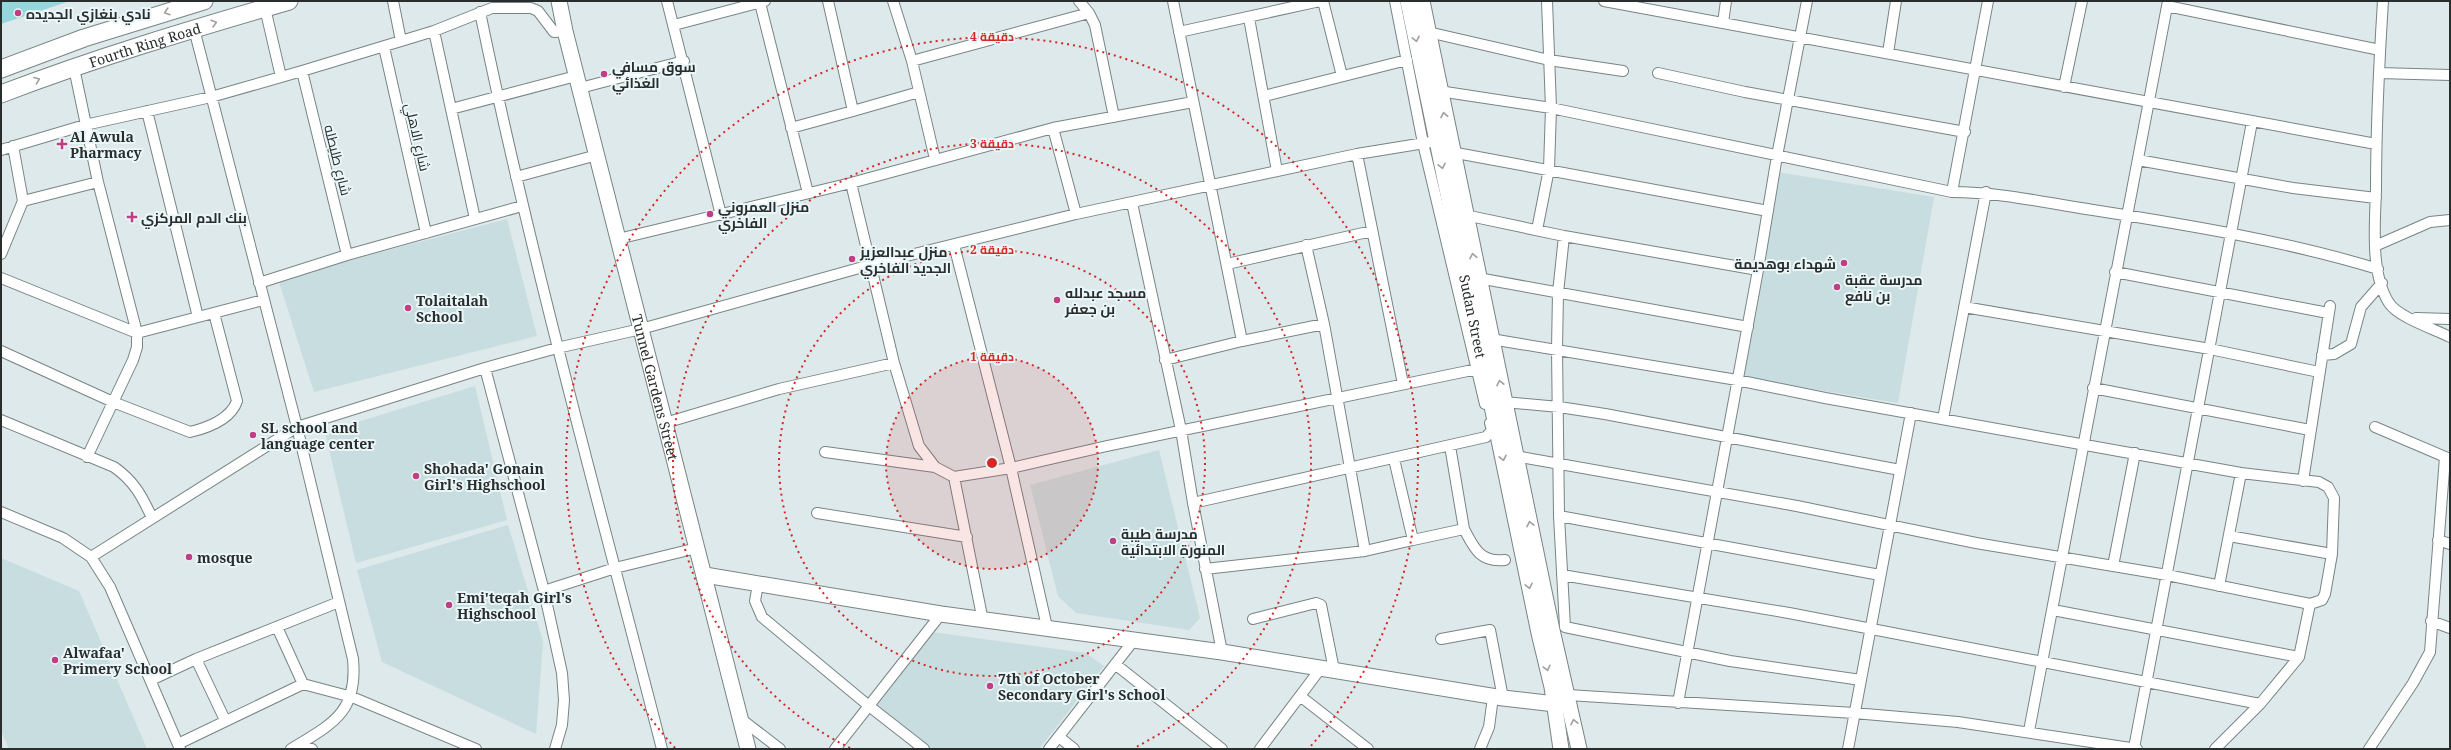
<svg xmlns="http://www.w3.org/2000/svg" width="2451" height="750" font-family="'Noto Serif',Cairo,serif">
<rect width="100%" height="100%" fill="#dde9ea"/>
<path fill="#c8dddf" d="M1777 172 1934 197 1898 403 1741 377Z
M507 219 537 336 314 392 278 279Z
M475 386 507 520 356 563 325 432Z
M1159 450 1200 618 1189 630 1076 613 1058 596 1030 485Z
M508 525 543 641 536 734 382 662 357 570Z
M1 558 79 591 147 749H9L1 730Z
M932 632 1086 653 1104 666 1039 749H932L876 706Z"/>
<path fill="#92d8dd" d="M1 1H70L1 24Z"/>
<g fill="none" stroke-linecap="round" stroke-linejoin="round">
<defs>
<path id="street" d="M393 1 401 41
M667 1 721 215
M893 1 912 61 935 159
M1079 1 1089 13 1095 25 1114 117
M1173 1 1242 341
M1323 1 1342 76
M1395 1 1423 143 1485 404
M1604 1 2376 144
M2383 1C2379 64 2376 127 2376 190 2375 224 2370 273 2389 303 2398 317 2434 329 2450 337
M760 3 808 193
M2167 6 2380 50
M265 8 281 77
M480 12C531 260 599 504 662 749
M1249 18 1277 171
M1723 23 1726 1
M674 25 765 1
M194 29 297 427 353 659C358 713 332 724 291 749
M434 31 475 219
M1179 32 1320 1
M1428 32 1549 60 1623 71
M384 47 426 233
M1888 53 1896 1
M912 61 1089 13
M74 68 98 182 137 333V347L133 360 87 457
M302 71 347 255
M1658 73 1745 92 1965 132
M2379 73 2450 75
M2064 87 2082 1
M580 88 684 61
M1439 91 1551 108 1952 192C2000 192 2046 203 2093 210 2188 225 2286 241 2378 269
M1264 96 1407 60
M451 109 576 76
M147 111 198 317
M853 111 919 92
M791 128 853 111 828 1
M1053 128 1076 214
M1 150 85 125 211 97 302 71 434 31 492 8H531L538 11 554 32 565 31
M1451 152 1768 211
M1357 154 1403 384
M2138 160 2293 188 2376 198
M516 177 597 155
M851 183 894 363 919 446 935 467
M1952 192 1988 1
M23 201 98 182
M1132 203 1181 430 1193 503 1222 652
M1465 215 1564 236 1758 270
M1537 230 1549 169 1551 108 1547 1
M1564 236 1558 293 1557 349 1559 516 1565 627 1730 661 1861 680
M618 239 851 183 1053 128 1193 102
M954 245 1011 468 1047 627
M1306 245 1324 324 1365 551
M2375 246 2430 222 2450 220
M1 254 23 201 13 146
M1227 264 1372 231
M2115 272 2328 313
M1 278 137 333 263 300
M1478 278 1748 327
M259 283 347 255 522 206
M1964 307 2210 349 2319 372
M2416 318 2450 319
M1491 339 1737 380 1825 398 2241 473 2319 482 2328 487 2334 498 2332 554 2325 594 2322 600 2310 604 2299 657 2260 704 2215 749
M1 351 113 402 190 432C207 428 231 419 237 401L214 313
M2322 355 2334 354 2351 344 2361 307 2382 283
M1165 360 1242 341 1324 324
M485 368 544 591 562 673 564 700 562 725 555 749
M2093 388 2310 430
M1504 402 1559 407 1605 414 1900 470
M1943 419 1986 192
M1 420 114 467C134 481 142 496 152 518
M665 423 779 389 894 363
M2375 427 2450 459
M825 452 935 467 954 477 1011 468 1107 446 1482 368
M1515 456 1797 506 1976 543 2167 575 2310 604
M1394 459 1413 540 1464 529 1450 446
M954 477 983 621
M2303 481 2330 306
M1193 503 1486 437 1492 430 1490 423
M1 512 63 538 91 557 110 587 180 749
M817 513 967 537
M1559 516 1880 575
M1464 529C1474 548 1480 563 1505 560
M2229 536 2332 554
M2438 540 2450 544
M91 557 297 427 485 368 557 348 641 329 870 265 1076 214 1357 154 1443 140
M2113 566 2135 453
M1205 569 1365 551 1413 540
M1562 575 1789 613 2260 704
M758 584 755 601 762 617 869 706 924 749
M2219 586 2241 473
M544 591 615 568 697 548
M2053 610 2299 657
M1253 619 1316 603 1321 605 1334 670
M2431 621 2450 628
M1441 639 1490 630 1503 698
M196 659 225 720
M1115 664 1222 749
M151 680 196 659 339 602
M303 684 352 697 476 749
M1568 695 1854 713 1958 722 2137 749
M1300 696 1368 749
M1678 703 1758 270 1777 156 1807 1
M741 719 780 749
M2029 731 2168 1
M1059 737 1074 749
M178 744 303 684 277 627
M300 744 312 749
M2134 748 2252 122
M835 749 941 614
M1049 749 1134 640
M1260 749 1321 668
M1480 749 1489 727 1493 697
M1848 749 1911 413
M2369 749 2413 683 2430 652 2445 457"/>
<g id="secondary">
<path id="s1" d="M559 1 565 31 748 749"/>
<path id="s2" d="M1408 1 1539 633 1552 687 1561 749"/>
<path d="M1422 1 1552 630 1579 749"/>
<path d="M705 575 941 614 1222 652 1503 698 1555 704"/>
</g>
<g id="primary">
<path d="M1 69 84 38 204 1"/>
<path id="s3" d="M1 94C95 58 192 29 289 1"/>
</g>
</defs>
<use href="#street" stroke="#798485" stroke-width="12"/>
<use href="#secondary" stroke="#798485" stroke-width="17"/>
<use href="#primary" stroke="#798485" stroke-width="19"/>
<use href="#street" stroke="#fff" stroke-width="10"/>
<use href="#secondary" stroke="#fff" stroke-width="15"/>
<use href="#primary" stroke="#fff" stroke-width="17"/>
</g>
<defs><path id="oneway-chevron" d="M-2-3.5L2.5 0L-2 3.5" fill="none" stroke-width="1.6" stroke-linecap="round" stroke-linejoin="round"/></defs>
<g stroke="#9fa0a0">
<use href="#oneway-chevron" transform="translate(167 12) rotate(163)"/>
<use href="#oneway-chevron" transform="translate(214 23) rotate(-16)"/>
<use href="#oneway-chevron" transform="translate(1416 39) rotate(78)"/>
<use href="#oneway-chevron" transform="translate(37 80) rotate(-21)"/>
<use href="#oneway-chevron" transform="translate(1444 115) rotate(-101)"/>
<use href="#oneway-chevron" transform="translate(1442 166) rotate(78)"/>
<use href="#oneway-chevron" transform="translate(1473 256) rotate(-101)"/>
<use href="#oneway-chevron" transform="translate(1500 383) rotate(-102)"/>
<use href="#oneway-chevron" transform="translate(1503 458) rotate(78)"/>
<use href="#oneway-chevron" transform="translate(1530 524) rotate(-102)"/>
<use href="#oneway-chevron" transform="translate(1529 586) rotate(78)"/>
<use href="#oneway-chevron" transform="translate(1547 668) rotate(76)"/>
<use href="#oneway-chevron" transform="translate(1574 722) rotate(-102)"/>
</g>
<circle cx="992" cy="463" r="106" fill="#d62828" fill-opacity=".12"/>
<g fill="none" stroke="#d62828" stroke-width="2" stroke-dasharray="2 4">
<circle cx="992" cy="463" r="106"/>
<circle cx="992" cy="463" r="213"/>
<path d="M850 748A319 319 0 1 1 1134 748"/>
<path d="M675 748A426 426 0 1 1 1309 748"/>
</g>
<g fill="#c13e84" stroke="#eaf6f7" stroke-width="1.5">
<circle cx="18" cy="13" r="4"/>
<circle cx="604" cy="74" r="4"/>
<path d="M60 138h4v4h4v4h-4v4h-4v-4h-4v-4h4z"/>
<circle cx="710" cy="214" r="4"/>
<path d="M130 211h4v4h4v4h-4v4h-4v-4h-4v-4h4z"/>
<circle cx="852" cy="259" r="4"/>
<circle cx="1844" cy="263" r="4"/>
<circle cx="1837" cy="287" r="4"/>
<circle cx="1057" cy="300" r="4"/>
<circle cx="408" cy="308" r="4"/>
<circle cx="253" cy="435" r="4"/>
<circle cx="416" cy="476" r="4"/>
<circle cx="1113" cy="541" r="4"/>
<circle cx="189" cy="557" r="4"/>
<circle cx="449" cy="605" r="4"/>
<circle cx="55" cy="660" r="4"/>
<circle cx="990" cy="686" r="4"/>
</g>
<g text-anchor="middle" dominant-baseline="central" stroke-width="4" stroke-linejoin="round" paint-order="stroke">
<g font-size="14" font-weight="bold" fill="#292d2d" stroke="#eaf6f7" text-anchor="start">
<text x="26" y="13">نادي بنغازي الجديده</text>
<text x="612" y="66">سوق مسافي<tspan x="612" dy="16">الغذائي</tspan></text>
<text x="70" y="136">Al Awula<tspan x="70" dy="16">Pharmacy</tspan></text>
<text x="718" y="206">منزل العمروني<tspan x="718" dy="16">الفاخري</tspan></text>
<text x="141" y="217">بنك الدم المركزي</text>
<text x="860" y="251">منزل عبدالعزيز<tspan x="860" dy="16">الجديد الفاخري</tspan></text>
<text x="1836" y="263" text-anchor="end">شهداء بوهديمة</text>
<text x="1845" y="279">مدرسة عقبة<tspan x="1845" dy="16">بن نافع</tspan></text>
<text x="1065" y="292">مسجد عبدلله<tspan x="1065" dy="16">بن جعفر</tspan></text>
<text x="416" y="300">Tolaitalah<tspan x="416" dy="16">School</tspan></text>
<text x="261" y="427">SL school and<tspan x="261" dy="16">language center</tspan></text>
<text x="424" y="468">Shohada' Gonain<tspan x="424" dy="16">Girl's Highschool</tspan></text>
<text x="1121" y="533">مدرسة طيبة<tspan x="1121" dy="16">المنورة الابتدائية</tspan></text>
<text x="197" y="557">mosque</text>
<text x="457" y="597">Emi'teqah Girl's<tspan x="457" dy="16">Highschool</tspan></text>
<text x="63" y="652">Alwafaa'<tspan x="63" dy="16">Primery School</tspan></text>
<text x="998" y="678">7th of October<tspan x="998" dy="16">Secondary Girl's School</tspan></text>
</g>
<g font-size="14" fill="#292d2d" stroke="#eaf6f7">
<text stroke="none"><textPath href="#s3" startOffset="152">Fourth Ring Road</textPath></text>
<text transform="translate(418 137) rotate(77)">شارع الاهلي</text>
<text transform="translate(338 160) rotate(76)">شارع طليطله</text>
<text stroke="none"><textPath href="#s2" startOffset="322">Sudan Street</textPath></text>
<text stroke="none"><textPath href="#s1" startOffset="398">Tunnel Gardens Street</textPath></text>
</g>
</g>
<circle cx="992" cy="463" r="6" fill="#d62828" stroke="#eaf6f7" stroke-width="2"/>
<g font-size="12" text-anchor="middle" font-weight="bold" fill="#d62828" stroke="#eaf6f7" stroke-width="4" stroke-linejoin="round" paint-order="stroke">
<text x="992" y="41">4 دقيقة</text>
<text x="992" y="148">3 دقيقة</text>
<text x="992" y="254">2 دقيقة</text>
<text x="992" y="361">1 دقيقة</text>
</g>
<rect width="2451" height="750" fill="none" stroke="#292d2d" stroke-width="4"/>
</svg>
